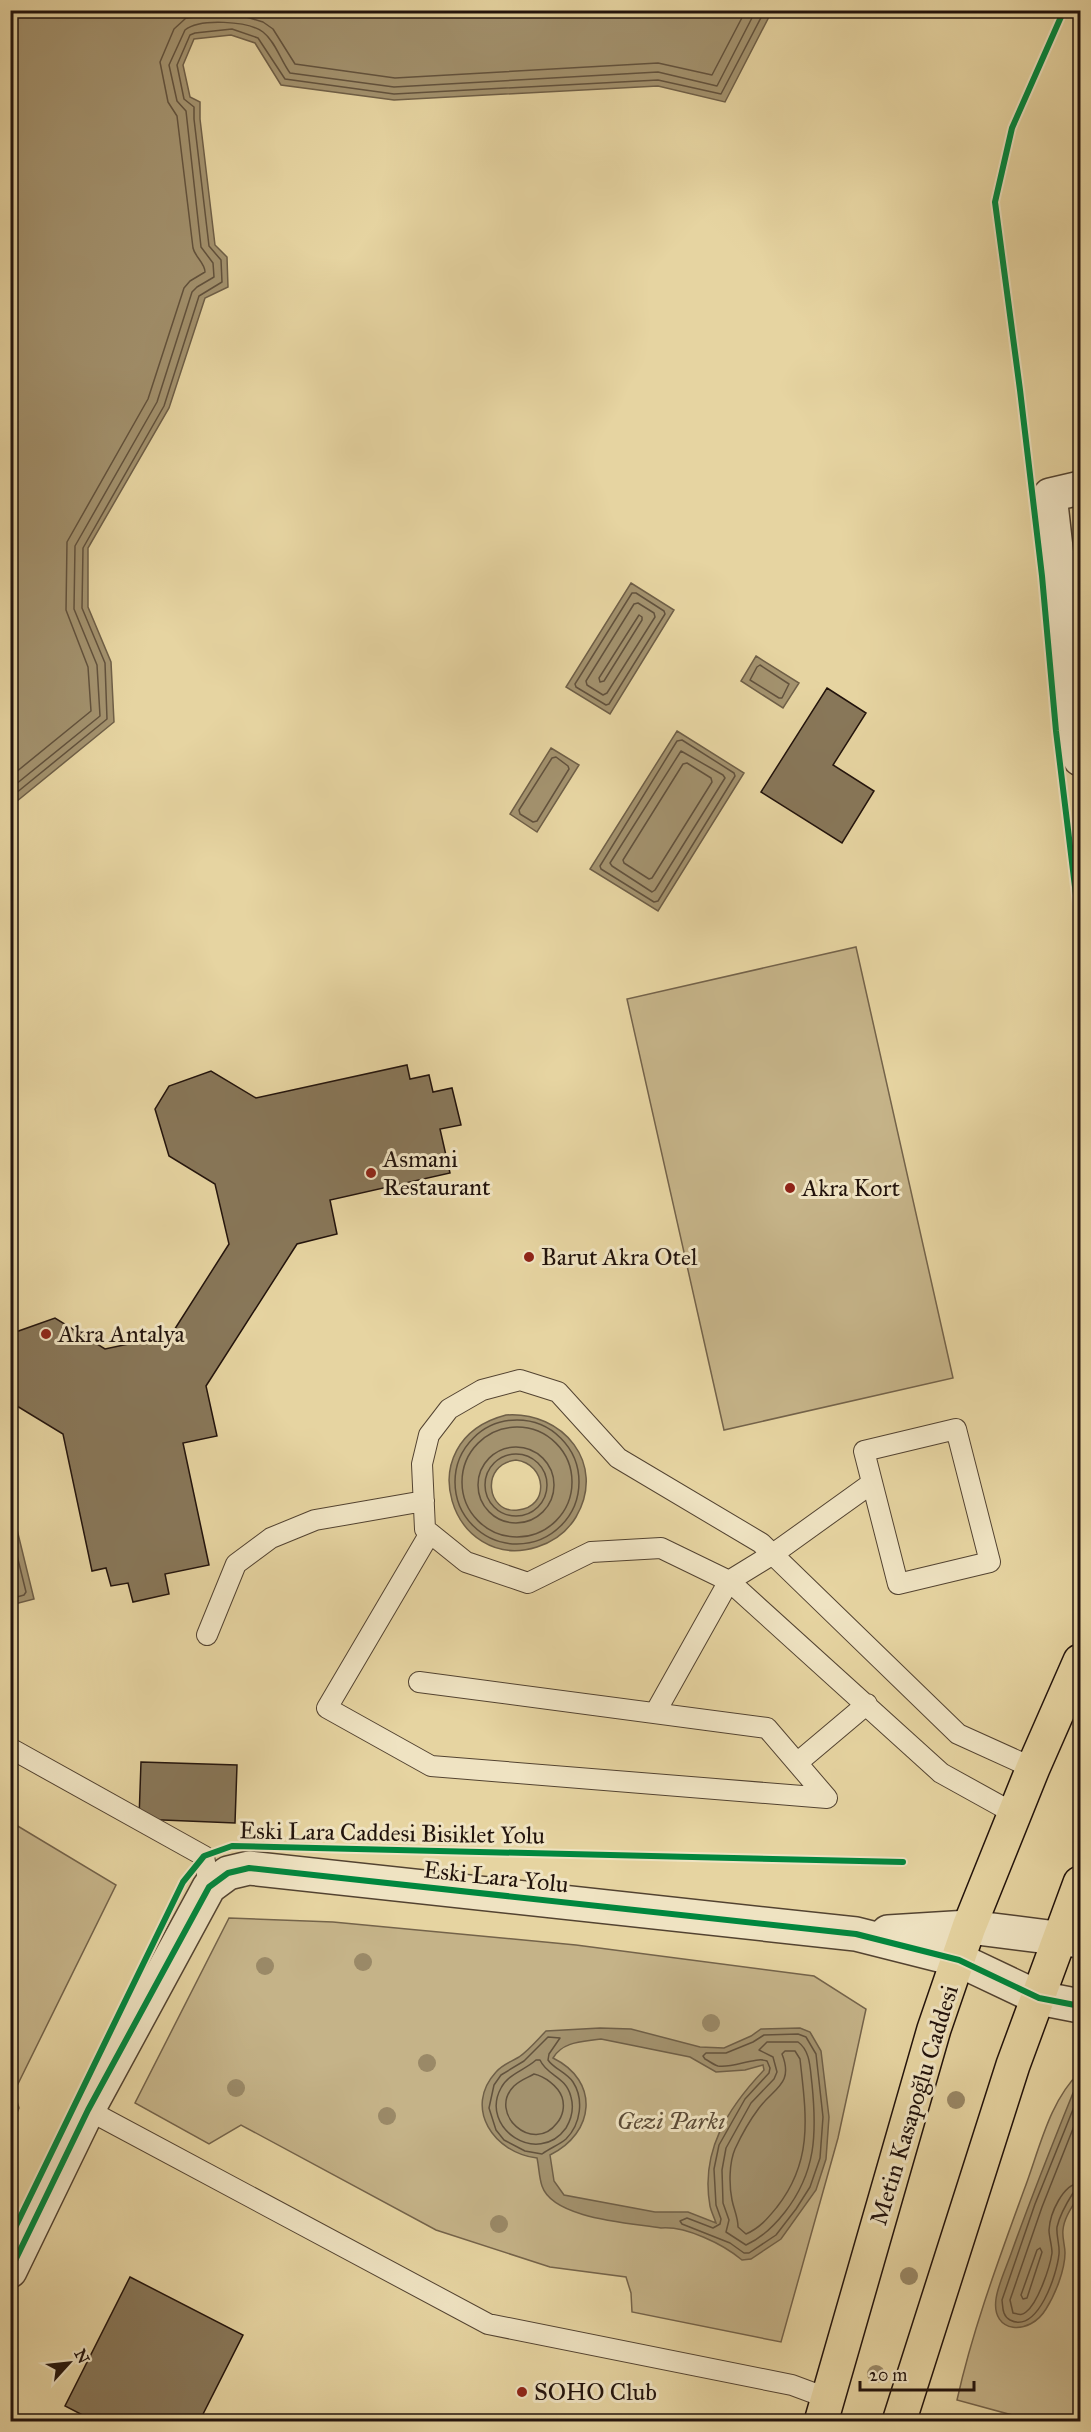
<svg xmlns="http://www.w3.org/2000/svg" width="1091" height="2432" font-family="'IM FELL Great Primer',serif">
<rect width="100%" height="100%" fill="#e6d4a1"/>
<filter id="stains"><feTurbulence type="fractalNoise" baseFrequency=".00333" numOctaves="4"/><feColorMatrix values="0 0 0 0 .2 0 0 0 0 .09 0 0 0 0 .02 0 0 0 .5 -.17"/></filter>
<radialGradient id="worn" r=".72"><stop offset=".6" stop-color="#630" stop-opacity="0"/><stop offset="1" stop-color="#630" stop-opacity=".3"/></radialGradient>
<path fill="#c5b388" stroke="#74634a" stroke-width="1.5" d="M856 947 953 1378 724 1430 627 999Z
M11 1822 116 1885 14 2092 19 2108 11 2128Z
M229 1918 333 1922 576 1945 814 1976 866 2009 838 2138 781 2342 632 2312 631 2293 626 2277 550 2267 436 2230 241 2125 209 2144 135 2103Z
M1080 2072V2421H1034L957 2400C973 2328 999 2259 1024 2190 1039 2151 1049 2101 1080 2072Z"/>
<path fill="#a3926e" stroke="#6f5f47" stroke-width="1.5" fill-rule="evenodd" d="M11 10 772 11 725 102 658 86 394 100 281 85 255 43 231 35 194 39 183 65 190 97 200 102V119L215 245 227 257 228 287 205 298 169 408 88 548V607L111 662 114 722 11 806Z
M631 583 674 610 610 714 566 687Z
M756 656 799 683 783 708 741 681Z
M677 731 744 773 658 911 590 869Z
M551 748 579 765 537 832 510 814Z
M506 1415C563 1411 607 1464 576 1517 567 1532 553 1542 537 1547 452 1574 406 1441 506 1415ZM516 1460C547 1464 550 1507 518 1510 486 1514 480 1464 516 1460Z
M10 1501 34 1599 11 1605H10Z
M600 2028 631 2029 700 2047 724 2048 751 2036 761 2029 800 2028 810 2032 821 2051 829 2117 826 2159 816 2190 781 2239 751 2259 742 2260C723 2244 686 2226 661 2228 631 2223 553 2219 542 2186 539 2177 539 2167 537 2158 494 2153 463 2108 496 2072 503 2064 511 2062 519 2057 529 2050 538 2039 546 2031ZM601 2039 690 2057 716 2072 745 2070 763 2065 764 2070C728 2108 700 2151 710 2206 711 2211 714 2217 716 2223L688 2212H655L564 2195 554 2181 550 2155C595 2133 600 2081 553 2058 563 2041 583 2042 601 2039Z
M1080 2083V2195L1078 2197C1072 2207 1064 2218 1063 2230 1062 2238 1065 2245 1065 2253 1065 2270 1055 2295 1046 2309 1030 2336 991 2334 996 2299 998 2284 1007 2266 1012 2251 1031 2198 1052 2145 1073 2093Z"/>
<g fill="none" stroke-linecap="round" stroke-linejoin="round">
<path stroke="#62523d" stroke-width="1.5" d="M632 593H636L664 611 665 614 609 704 606 705 576 687 575 684Z
M638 603 654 613 655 617 607 693 603 695 587 685 586 681 634 604Z
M639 615 642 617V620L604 681 600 682 599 678Z
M760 665 789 684 782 698H779L750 680 757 667Z
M682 740 734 773 735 776 658 901 654 902 601 869 600 866 677 741Z
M681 751 723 775 725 778 655 890 652 892 612 866 610 863Z
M556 757 568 766 569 769 537 821 533 822 520 814 519 810 552 758Z
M687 763 711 778 712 782 652 878 649 879 624 863 623 860 683 764Z
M10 777 91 711 88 667 66 610 67 542 148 399 184 288 190 281 205 272C205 263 195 257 193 248L177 116 168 102 160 62 174 29 186 18 233 13 263 22 273 29 295 64 395 78 658 63 712 75 746 10
M10 789 100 716 97 665 74 609 75 546 157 402 192 292 197 287 214 277 213 263 201 247 186 111 177 101 169 65 185 30C200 18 248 21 263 32 275 41 281 61 290 73L394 87 658 72 717 86 756 10
M10 798 107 719 105 663 82 608 83 548 164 406 199 296 222 282 221 260 209 246 194 119V107L184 99 177 65 190 35 195 33 232 29 258 38 285 79 394 94 658 80 721 94 765 10
M455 1482a62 62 0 1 1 124 0a62 62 0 1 1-124 0Z
M462 1482a55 55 0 1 1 110 0a55 55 0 1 1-110 0Z
M478 1485a38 38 0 1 1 76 0a38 38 0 1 1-76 0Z
M485 1485a31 31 0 1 1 62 0a31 31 0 1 1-62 0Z
M10 1527 26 1592 24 1595 10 1599
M798 2034 806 2037 816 2054 823 2117 820 2158 810 2187 796 2209 776 2235 749 2253H744L730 2243 682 2224 680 2221 687 2218 713 2228 720 2224 721 2219 716 2205 714 2169 719 2145 745 2099 769 2073 770 2068 767 2061C756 2056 732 2069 718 2066 714 2065 709 2061 705 2059L703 2056 706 2053H726L753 2042 764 2035Z
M548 2037 560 2038 549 2054 548 2060C554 2069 566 2072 573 2082 584 2099 581 2124 566 2139 559 2145 550 2148 542 2154L525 2151 504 2140 496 2130 489 2108 494 2085 501 2075 524 2061Z
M767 2042H798C811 2051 810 2070 812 2084 817 2134 816 2172 785 2212 774 2226 762 2238 746 2245L726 2232 729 2220 723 2203 722 2170 726 2148 751 2103 774 2079 777 2072 773 2057 759 2050Z
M785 2051H795L800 2059C806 2114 814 2160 777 2207 768 2218 760 2228 746 2234L738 2227C738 2217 734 2210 732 2200 729 2185 729 2163 735 2149 741 2136 750 2120 759 2108 774 2088 794 2084 782 2054Z
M536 2060H540C547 2076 566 2076 571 2097 574 2108 572 2118 566 2128 538 2167 479 2128 501 2088 508 2074 525 2070 536 2060Z
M534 2074C544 2076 558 2086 562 2097 565 2106 563 2116 557 2123 533 2155 487 2113 514 2086 520 2080 527 2078 534 2074Z
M1080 2092 1035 2204 1002 2300C1003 2307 1002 2316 1010 2320 1038 2334 1057 2274 1059 2254 1060 2245 1056 2236 1057 2227 1060 2214 1066 2204 1073 2193L1080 2190
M1080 2111 1042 2207 1010 2300 1013 2313C1018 2314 1022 2316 1026 2312 1038 2303 1050 2267 1052 2253 1052 2245 1049 2237 1049 2230 1050 2213 1063 2184 1080 2183
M1040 2248 1042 2252 1027 2298 1023 2299 1021 2295 1037 2250Z"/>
</g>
<path fill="#887759" stroke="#22130c" stroke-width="1.5" d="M827 688 866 713 833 765 874 791 842 843 761 792Z
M407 1065 410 1079 429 1075 433 1092 452 1088 461 1125 440 1129 450 1173 330 1200 337 1234 297 1244 206 1386 217 1436 183 1443 209 1565 165 1574 169 1594 133 1602 128 1583 111 1586 106 1568 92 1571 63 1434 12 1403 10 1337 13 1333 55 1318 105 1349 171 1335 229 1244 215 1184 169 1156 155 1109 169 1086 211 1071 256 1098Z
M141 1762 237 1765 235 1823 139 1819Z
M130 2277 243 2335 199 2422H96L65 2406Z"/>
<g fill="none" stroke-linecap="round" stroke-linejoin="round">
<defs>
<path id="service" d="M956 1429 990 1562 898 1584 864 1451Z
M207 1635 236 1564 271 1538 315 1520 424 1501
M419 1682 767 1728 827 1798 431 1766 327 1708 430 1533
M655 1713 729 1581 773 1554 872 1483
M10 1748 204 1856 209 1887
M797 1763 867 1704
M1015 1814 941 1773 729 1581 661 1548 591 1552 528 1583 466 1562 425 1529 422 1464 429 1435 449 1409 482 1390 520 1380 558 1392 618 1458 761 1543 958 1734 1033 1768
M88 2110 488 2324 792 2385 827 2398"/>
<path id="minor" d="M1080 488 1050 495 1080 759"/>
<path id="tertiary" d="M888 1932 969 1927 1080 1941
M10 2271 88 2110 209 1887 228 1873 249 1868 856 1934 959 1960 1039 1998 1080 2006"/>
<path id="primary" d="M821 2422 934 2029 969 1927 1033 1768 1080 1661
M899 2422 1013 2065 1080 1883"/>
</defs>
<use href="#service" stroke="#534331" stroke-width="22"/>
<use href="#minor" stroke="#534331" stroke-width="36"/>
<use href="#tertiary" stroke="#534331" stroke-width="36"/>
<use href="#primary" stroke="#22130c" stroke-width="36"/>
<use href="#service" stroke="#efe3c2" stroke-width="20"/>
<use href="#minor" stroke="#efe3c2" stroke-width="33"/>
<use href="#tertiary" stroke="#efe3c2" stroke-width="33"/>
<use href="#primary" stroke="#e6d4a1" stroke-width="33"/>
<defs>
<path id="cycleway" d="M1064 10 1012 128 995 202 1020 390 1042 576 1056 731 1080 928
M10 2238 183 1882 204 1856 232 1846 903 1862
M10 2271 88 2110 209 1887 228 1873 249 1868 856 1934 959 1960 1039 1998 1080 2006"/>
</defs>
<use href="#cycleway" stroke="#efe3c2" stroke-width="10"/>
<use href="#cycleway" stroke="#00873e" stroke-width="6"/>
</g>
<g fill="#9a8967">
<circle cx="363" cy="1962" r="9"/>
<circle cx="265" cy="1966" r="9"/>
<circle cx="711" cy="2023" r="9"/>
<circle cx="427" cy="2063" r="9"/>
<circle cx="236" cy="2088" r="9"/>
<circle cx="956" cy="2100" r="9"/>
<circle cx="387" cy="2116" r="9"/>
<circle cx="499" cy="2224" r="9"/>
<circle cx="909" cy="2276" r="9"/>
<circle cx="876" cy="2374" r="9"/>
</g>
<g fill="#8f2418" stroke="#efe3c2" stroke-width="2">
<circle cx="371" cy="1173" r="6"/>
<circle cx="790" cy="1188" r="6"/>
<circle cx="529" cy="1257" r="6"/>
<circle cx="46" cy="1334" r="6"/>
<circle cx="522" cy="2392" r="6"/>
</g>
<g text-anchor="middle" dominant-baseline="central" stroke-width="6" stroke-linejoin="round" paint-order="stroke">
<g font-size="24" fill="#22130c" stroke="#efe3c2" text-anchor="start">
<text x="383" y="1159">Asmani<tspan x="383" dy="28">Restaurant</tspan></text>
<text x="802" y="1188">Akra Kort</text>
<text x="541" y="1257">Barut Akra Otel</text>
<text x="58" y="1334">Akra Antalya</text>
<text x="534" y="2392">SOHO Club</text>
</g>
<g font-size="24" fill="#22130c" stroke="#efe3c2">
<text transform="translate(392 1833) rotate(1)">Eski Lara Caddesi Bisiklet Yolu</text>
<text transform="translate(496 1877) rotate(6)">Eski Lara Yolu</text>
<text transform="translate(914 2105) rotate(-73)">Metin Kasapoğlu Caddesi</text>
</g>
<g font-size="24" font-style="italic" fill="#5b4b37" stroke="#efe3c2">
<text x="671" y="2121">Gezi Parkı</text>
</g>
</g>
<rect width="1091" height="2432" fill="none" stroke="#e6d4a1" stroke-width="36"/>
<rect x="12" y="12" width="1067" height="2408" fill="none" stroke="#22130c" stroke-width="3"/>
<rect x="18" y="18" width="1055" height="2396" fill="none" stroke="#22130c" stroke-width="1.5"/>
<g transform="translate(69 2363) rotate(63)" stroke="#efe3c2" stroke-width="4.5" paint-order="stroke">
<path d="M0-4.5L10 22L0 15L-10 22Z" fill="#22130c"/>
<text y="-9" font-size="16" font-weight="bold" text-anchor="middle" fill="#22130c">N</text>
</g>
<path d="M860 2381v9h114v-9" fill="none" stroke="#22130c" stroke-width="3"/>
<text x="869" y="2381" font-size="18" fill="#22130c" stroke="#efe3c2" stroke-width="4.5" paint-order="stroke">20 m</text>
<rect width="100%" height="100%" filter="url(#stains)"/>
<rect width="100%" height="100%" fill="url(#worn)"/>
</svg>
